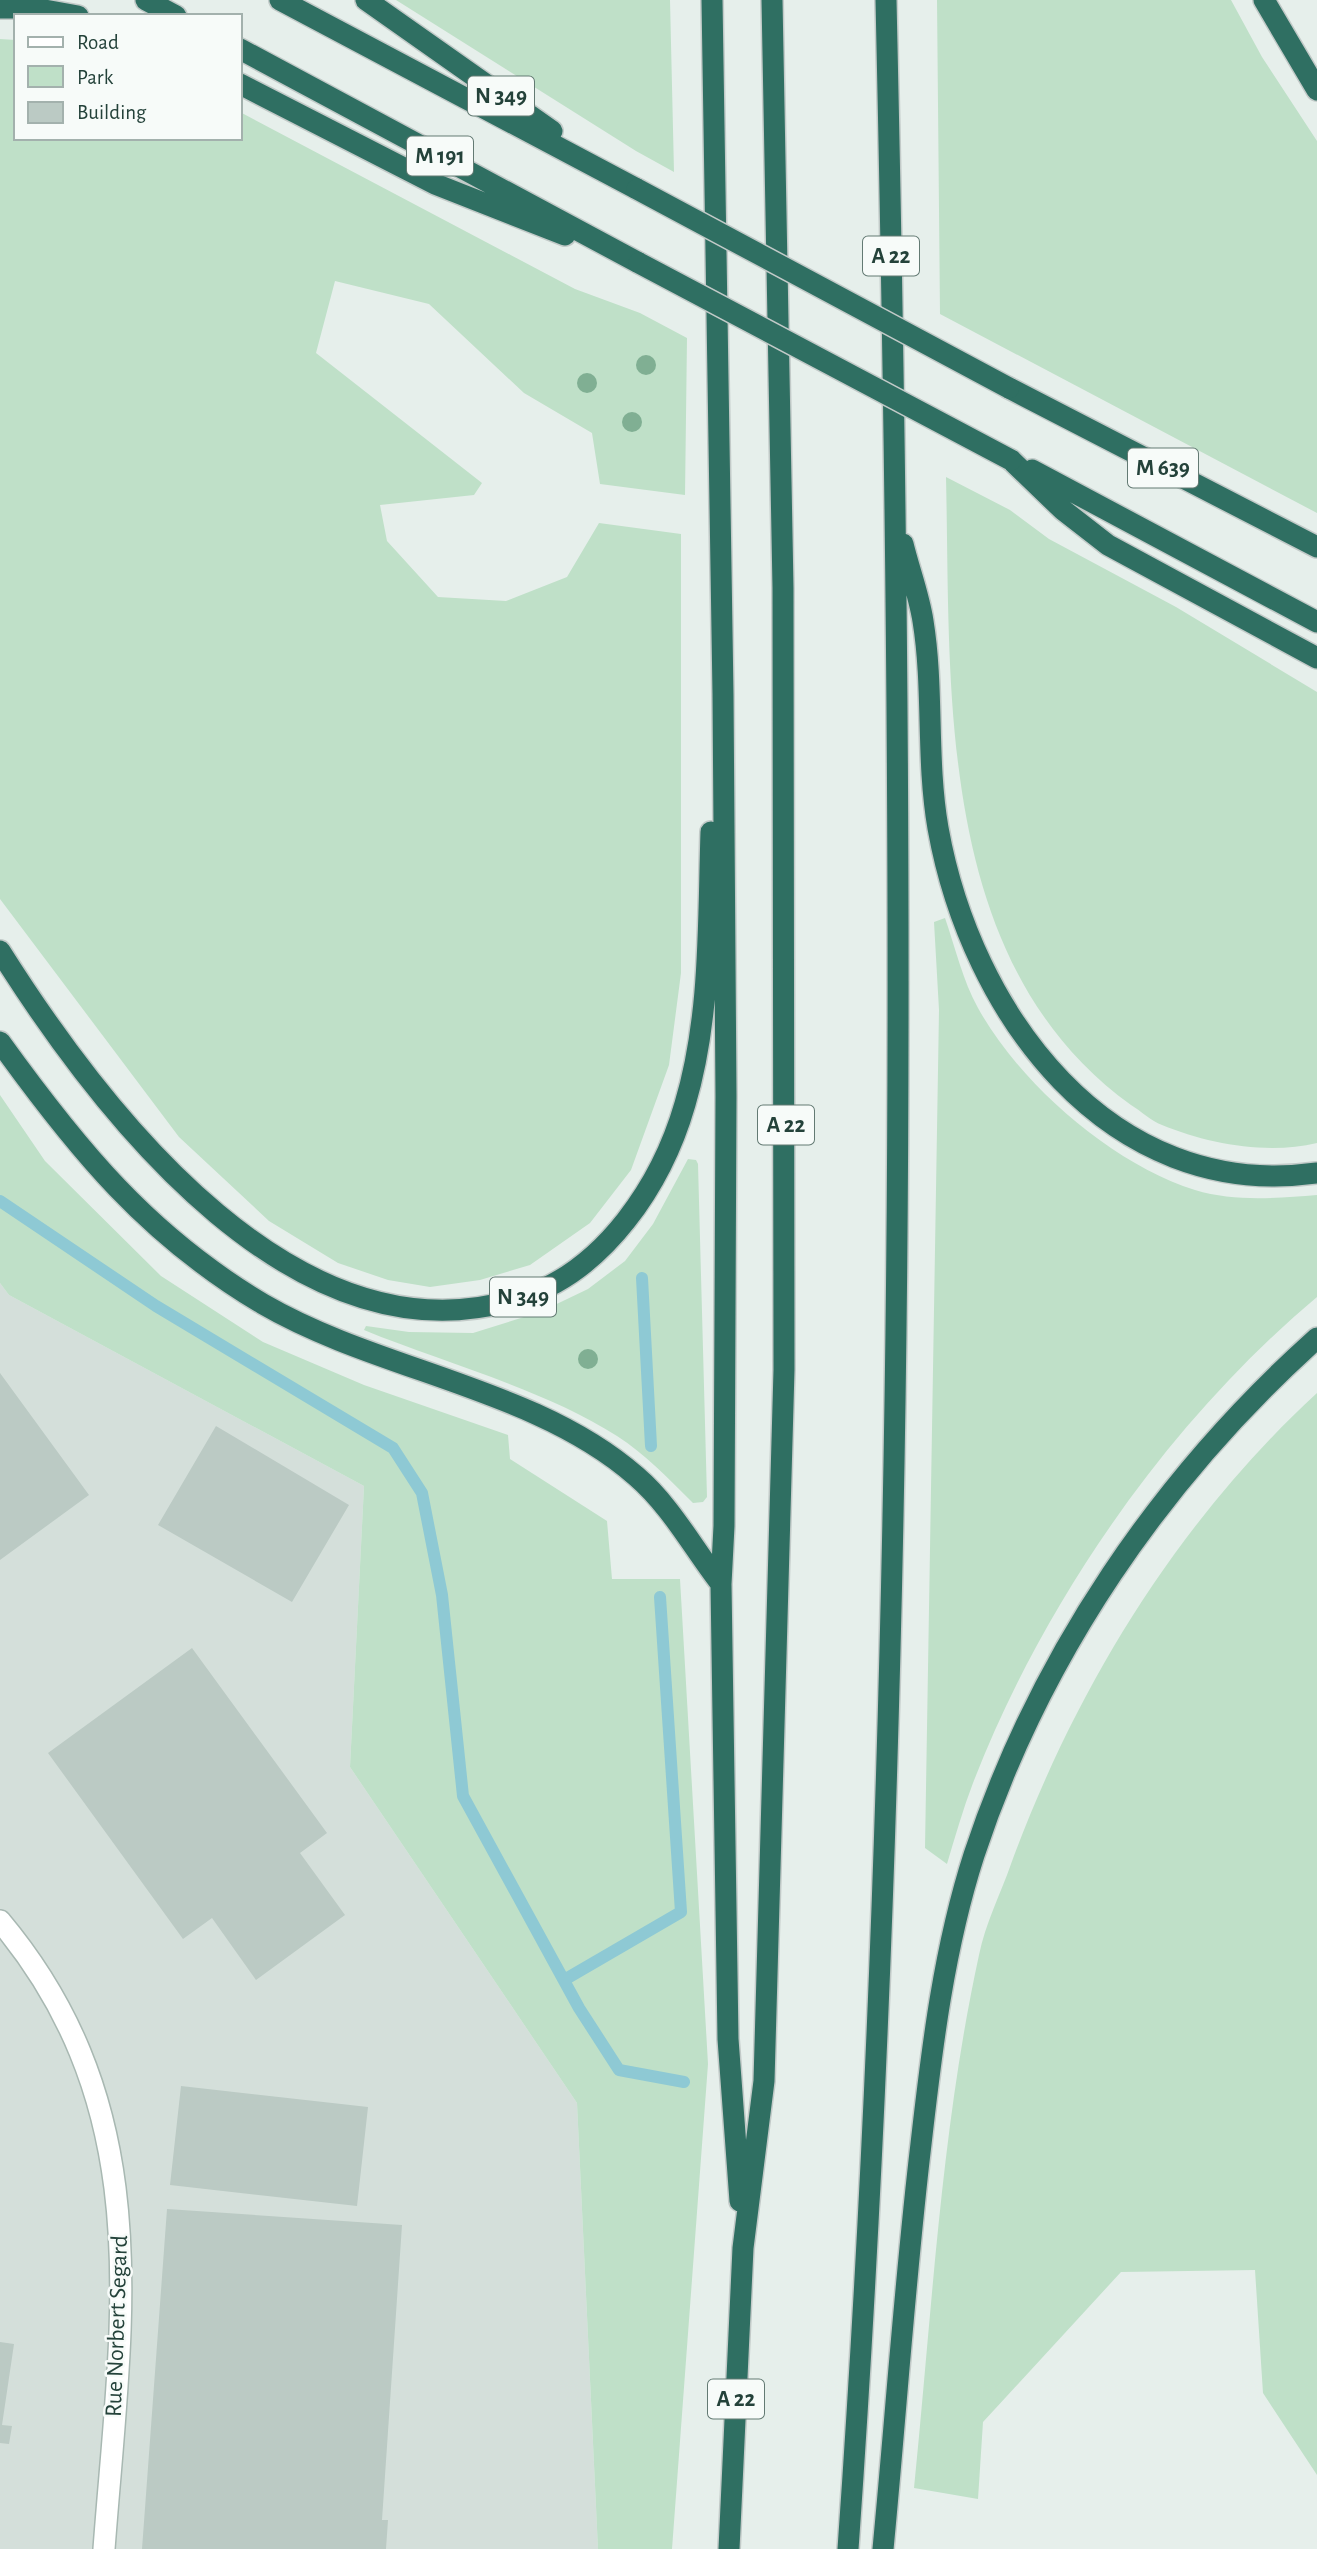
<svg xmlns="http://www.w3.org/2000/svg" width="1317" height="2549" font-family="'Alegreya Sans',sans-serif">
<rect width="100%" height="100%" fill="#e6efeb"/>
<path fill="#d4dfda" d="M0 1283 9 1295 364 1486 350 1767 577 2103 598 2549H0Z"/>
<path fill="#bfe0c8" d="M396 0H670L674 172 636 151Z
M937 0H1231L1262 57 1317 141V513L940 314Z
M0 39 16 40V138H240V112L575 289 640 313 687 338 685 495 600 484 592 433 524 393 429 304 335 281 316 353 482 483 474 495 380 505 387 541 438 597 506 601 567 577 599 523 681 534V973L669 1065 631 1170 590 1223 530 1265 480 1280 430 1287 388 1280 338 1263 269 1221 179 1137 0 899Z
M946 477 1010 510 1049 539 1176 607 1317 692V1143C1268 1155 1208 1144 1162 1125 1151 1121 1141 1111 1131 1105 934 963 951 692 946 477Z
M945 918C955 947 963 981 978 1008 1020 1084 1112 1164 1195 1190 1235 1202 1277 1198 1317 1195V1297C1168 1422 1043 1602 973 1783 963 1809 955 1837 947 1864L925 1848 939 1010 934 922Z
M0 1095 45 1161 161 1276 263 1342 364 1385 508 1435 510 1459 607 1521 612 1579H680L708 2064 672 2549H598L577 2103 350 1767 364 1486 9 1295 0 1283Z
M688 1159 696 1160 698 1164 707 1497 703 1502 693 1503C669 1479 645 1454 617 1436 544 1389 444 1363 364 1330L366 1326 409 1332 473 1333 540 1312 588 1289 625 1261 653 1224Z
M1317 1393V2475L1263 2393 1255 2270 1121 2272 983 2422 978 2499 914 2488C932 2311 941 2129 979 1955 985 1924 1001 1893 1011 1864 1076 1687 1178 1521 1317 1393Z"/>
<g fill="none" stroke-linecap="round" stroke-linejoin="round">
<path stroke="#8ec9d4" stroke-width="12" d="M0 1201 156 1306 393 1448 422 1493 442 1595 463 1796 579 2008 619 2070 684 2082
M642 1278 651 1446
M564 1980 681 1912 660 1597"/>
</g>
<path fill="#bbcac4" d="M0 1373 89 1495 0 1560Z
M216 1426 349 1505 292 1602 158 1525Z
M192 1648 327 1833 300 1853 345 1915 256 1980 212 1918 183 1939 48 1753Z
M181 2086 368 2107 357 2206 170 2185Z
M167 2209 402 2225 382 2520H388L386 2549H142Z
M0 2342 14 2344 2 2425 12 2426 9 2444 0 2443Z"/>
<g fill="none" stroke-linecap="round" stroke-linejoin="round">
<defs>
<path id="street" d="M0 1921C160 2112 121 2321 104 2549"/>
<path id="highway" d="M146 0 176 16
M280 0 637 189
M366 0 552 131
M712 0 723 694 726 1096 724 1526 721 1584 728 2039 740 2201
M1264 0 1317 90
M0 8H33L78 16
M240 49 639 263
M240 84 435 184 565 235
M1009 388 1317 547
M1011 460 1063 510 1108 545 1317 658
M1032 470 1317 622
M903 544C909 569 919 595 923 621 934 689 926 759 938 828 971 1013 1108 1202 1317 1173
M0 951C104 1116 300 1371 523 1297 605 1270 662 1184 685 1104 711 1017 708 923 711 832
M0 1042C77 1149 148 1236 263 1304 378 1371 536 1388 636 1476 671 1506 693 1548 721 1584
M729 2549 743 2248 764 2081 784 1370 783 588 772 0
M848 2549C908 1701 905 849 886 0
M883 2549C896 2414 905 2278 921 2144 932 2047 944 1948 974 1855 1040 1655 1161 1478 1317 1338"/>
</defs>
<use href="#street" stroke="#a8b8b2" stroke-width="24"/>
<use href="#highway" stroke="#c2cac8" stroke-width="24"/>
<use href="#street" stroke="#fff" stroke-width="21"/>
<use href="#highway" stroke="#2f6f62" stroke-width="21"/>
<defs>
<path id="highway-bridge" d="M637 189 1009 388
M639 263 1011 460"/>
</defs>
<use href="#highway-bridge" stroke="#c2cac8" stroke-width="24" stroke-linecap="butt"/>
<use href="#highway-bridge" stroke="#2f6f62" stroke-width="21"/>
</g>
<g fill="#80af93">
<circle cx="646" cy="365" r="10"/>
<circle cx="587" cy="383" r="10"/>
<circle cx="632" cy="422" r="10"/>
<circle cx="588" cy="1359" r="10"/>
</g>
<g text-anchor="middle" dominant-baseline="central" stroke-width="5" stroke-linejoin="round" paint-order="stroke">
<g fill="#f7fbf9" stroke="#637a73" stroke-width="2">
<rect x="468" y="76.5" width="66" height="39" rx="5"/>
<rect x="407" y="136.5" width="66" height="39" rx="5"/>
<rect x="863" y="236.5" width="56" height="39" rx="5"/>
<rect x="1128" y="448.5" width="70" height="39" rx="5"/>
<rect x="758" y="1105.5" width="56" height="39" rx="5"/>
<rect x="490" y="1277.5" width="66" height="39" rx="5"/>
<rect x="708" y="2379.5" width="56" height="39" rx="5"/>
</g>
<g font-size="23" font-weight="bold" fill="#24423a">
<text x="501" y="96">N 349</text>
<text x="440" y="156">M 191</text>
<text x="891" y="256">A 22</text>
<text x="1163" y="468">M 639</text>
<text x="786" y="1125">A 22</text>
<text x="523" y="1297">N 349</text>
<text x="736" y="2399">A 22</text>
</g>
<g font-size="24" fill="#24423a" stroke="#f7fbf9">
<text transform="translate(117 2326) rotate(-88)">Rue Norbert Segard</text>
</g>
</g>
<rect x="14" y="14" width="228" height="126" fill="#f7fbf9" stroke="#a3b1ad" stroke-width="2"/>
<rect x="28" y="37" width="35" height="10" fill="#ffffff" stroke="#a3b1ad" stroke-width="2"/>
<text x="77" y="49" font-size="21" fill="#24423a">Road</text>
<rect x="28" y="66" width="35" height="21" fill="#bfe0c8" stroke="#a3b1ad" stroke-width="2"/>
<text x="77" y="84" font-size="21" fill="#24423a">Park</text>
<rect x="28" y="102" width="35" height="21" fill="#bbcac4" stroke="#a3b1ad" stroke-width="2"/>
<text x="77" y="119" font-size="21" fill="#24423a">Building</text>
</svg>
